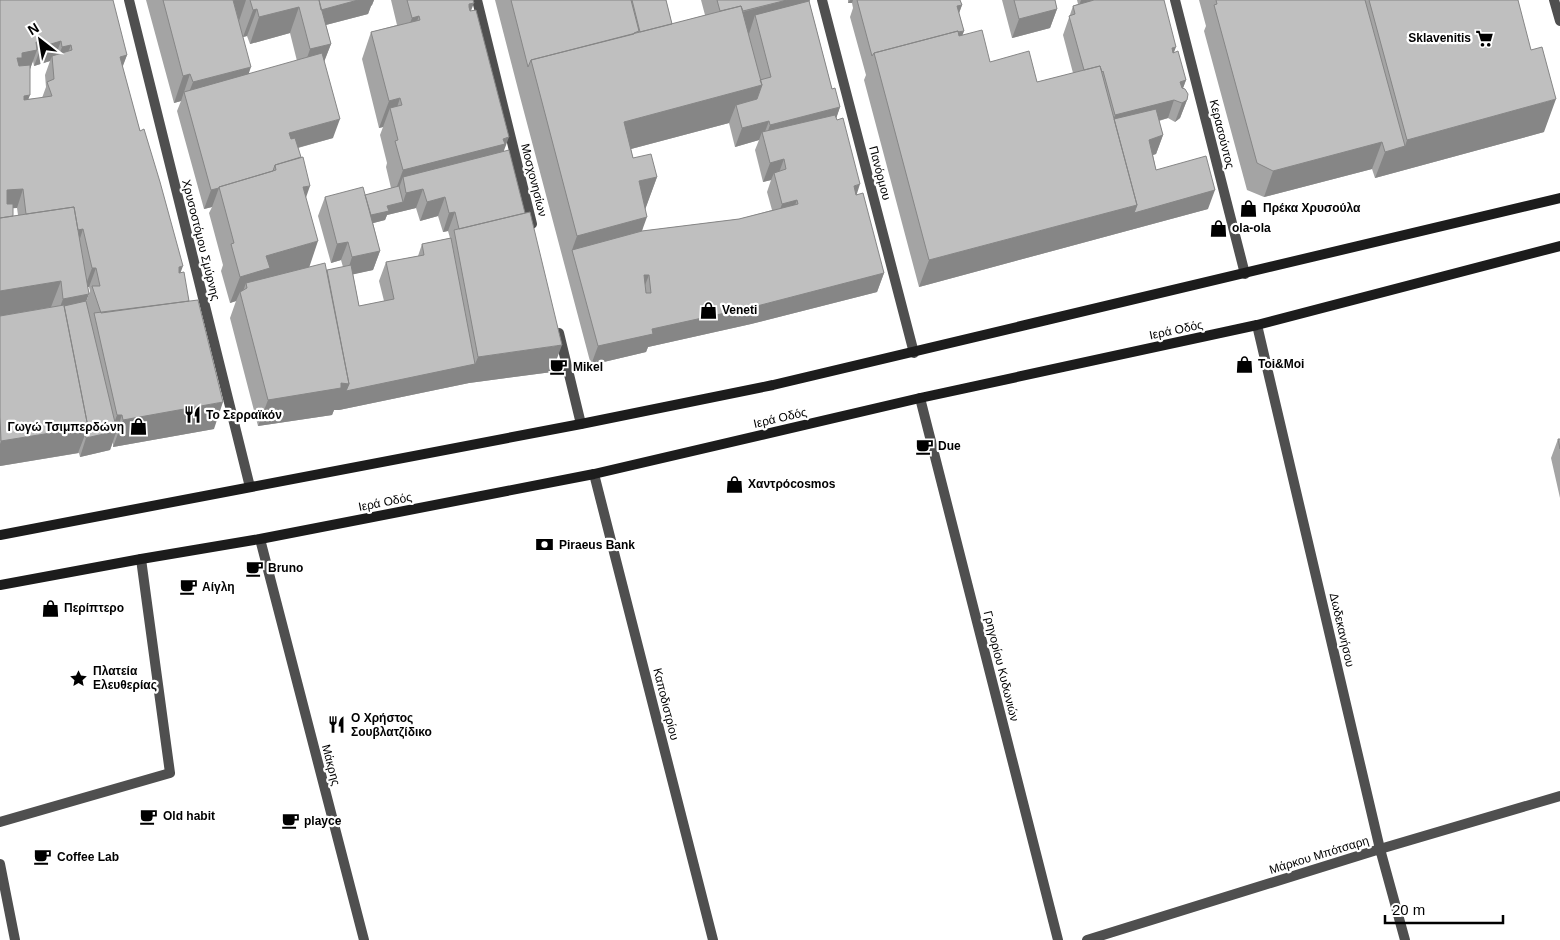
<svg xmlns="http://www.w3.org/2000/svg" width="1560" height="940" font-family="Helvetica,sans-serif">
<rect width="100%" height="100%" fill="#fff"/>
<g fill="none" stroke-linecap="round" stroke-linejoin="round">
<path stroke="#4f4f4f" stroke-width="10" d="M129 0 250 487
M477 0 532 224
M822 0 914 353
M559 333 581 424
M920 398 1058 940
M260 539 364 940
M0 822 170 773 141 559
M0 864 15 940"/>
<path stroke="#4f4f4f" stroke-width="10" d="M1175 0 1245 274
M1257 325 1380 849 1405 940
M594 474 713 940
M1087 940 1380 849 1560 796"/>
<path stroke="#4f4f4f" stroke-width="10" d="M1554 0 1560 21"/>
<path stroke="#1c1c1c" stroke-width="10" d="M0 535 581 424 773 385 1560 198
M0 585 141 559 260 539 594 474 920 398 1257 325 1560 246"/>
</g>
<path fill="#a4a4a4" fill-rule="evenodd" d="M0 0 127 55 122 67 140 131 180 273 189 301 214 429 113 447V442L110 450 80 457 79 453 0 466ZM33 61 34 66 50 61 45 75 46 87 42 98 28 99 30 69ZM13 208H17L18 215 13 216ZM88 287H89L90 291 86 302Z
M146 0H374L372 5 371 6 368 14 326 25 331 44 324 61 333 138 298 148 306 197 309 267 327 270 343 267 341 260 331 263 318 216 325 197 365 195 391 188 386 167 387 163 380 135 383 127 379 128 362 59 371 32 397 25 391 0H473L470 11 504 151 552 372 469 383 339 410H334L332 415 258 426 230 318 236 301 230 303 221 271 223 265 209 213 212 207 204 209 177 111 181 101 174 103ZM290 33 297 61 249 74 243 37 247 36 250 44ZM416 208 420 221 438 216 443 232 448 231 450 238 422 244 418 256 386 262 379 281 384 301 359 306 353 274 373 270 380 251 373 223 385 220 387 215Z
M495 0H666L672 24 705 15 701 0H810L809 1 832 89 840 107 836 118 856 195 884 273 877 292 751 324 648 347 646 352 591 365 519 93ZM729 123 735 147 759 140 755 150 763 182 771 180 767 192 772 210 739 219 642 231 645 209 657 177 633 158 631 149Z
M848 0H960L962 5 959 13 964 31 962 35 990 62 1037 82 1073 73 1063 35 1073 6 1078 4 1077 0H1164L1174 53 1186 80 1183 88 1187 100 1180 118 1175 122 1168 118 1159 121 1163 135 1156 154 1153 155 1156 170 1208 209 919 287 864 80 866 75 850 17 853 8 852 3H848Z
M1002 0H1055L1057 9 1050 28 1012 38Z
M1199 0H1518L1544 132 1375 178 1372 169 1264 197 1247 190 1204 31 1206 26Z
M1558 439H1560V498L1551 458Z"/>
<path fill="#868686" d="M233 0H246L239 21Z
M358 0H374L372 5 371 6 368 14 314 28 321 10Z
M787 0H810L804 15H755L749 34 727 16Z
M850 0H853L852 3H848Z
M1081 0H1096L1079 6Z
M474 3 464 29 469 4Z
M962 5 955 24 957 6Z
M299 7 290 33 250 44 259 17Z
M257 9 247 36 243 37 253 10Z
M1057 9 1050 28 1012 38 1019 19Z
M419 16 409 42 402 44 412 18Z
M964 31 957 50 954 34Z
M61 41 54 60 52 56 50 61 34 66 41 47Z
M36 42H40L30 69 17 71V58L22 53Z
M331 44 321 70 301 76 310 49Z
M71 45 64 63 55 66 62 47Z
M1176 47 1169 66 1172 48Z
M127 55 120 74V57Z
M251 67 242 93 186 100 193 82Z
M190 74 181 101 174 103 183 76Z
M1186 80 1179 99 1174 100 1168 118 1113 133 1111 126 1115 115 1180 82Z
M762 85 750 118 736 105 729 123 612 154 624 122Z
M30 95 23 114 24 96Z
M400 98 393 120 390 108 383 127 379 128 389 101Z
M1556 99 1544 132 1375 178 1385 152 1405 146 1407 140Z
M1187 100 1180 118 1175 122 1182 103Z
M840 107 834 125 764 142 770 125Z
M340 119 333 138 282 152 289 133Z
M769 121 763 137 762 132 759 140 735 147 742 128Z
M1163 135 1156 154 1142 158 1149 140Z
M509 137 499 164 423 189 416 208 387 215 385 220 362 226 365 216 387 206 403 202 406 193 403 177 396 196 393 197 403 170Z
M1382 142 1372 169 1264 197 1273 171Z
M784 159 777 178 774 173 771 180 763 182 770 163Z
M657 177 645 210 639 181Z
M860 184 854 203V186Z
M310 186 301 212 303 187Z
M219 188 212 207 204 209 211 190Z
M23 189 17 208 1 209 7 190Z
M1215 190 1208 209 919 287 929 260 1137 205Z
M445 197 438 216 420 221 427 202Z
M797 200 790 219 775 223 782 204Z
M455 212 448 231 443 232 449 213Z
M647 217 635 250H572L577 236Z
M83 229 77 248 74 230Z
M318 241 309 268 247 288 246 283 241 297 240 292 236 301 230 303 240 277 266 256Z
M348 242 341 260 331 263 337 244Z
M380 251 373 270 346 276 352 257Z
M183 266 176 285 179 267Z
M92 268H96L89 287H85Z
M884 273 877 292 751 324 648 347 646 352 591 365 598 346 652 329Z
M644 275H649L642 293Z
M61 281 51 307 0 316V291Z
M89 294 79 320 60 307 63 299Z
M562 345 552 372 469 383 339 410H334L332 415 258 426 268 400 341 383 475 364 478 357Z
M223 402 214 429 113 447 123 420Z
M117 415H122L110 450 80 457 86 438 111 432Z
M88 427 78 453 0 466V444L1 441Z"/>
<path fill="#bfbfbf" stroke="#868686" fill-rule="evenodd" d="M0 0H113L127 55 120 57 140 131 144 129 160 182 183 266 179 267V273L184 272 189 301 101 313 92 286H100L96 268H92L83 229 78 230 74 207 26 214 23 189 7 190V204H13V216L0 218ZM61 41 62 47 71 45 72 50 52 56 54 79 47 82 52 96 24 100V96L30 95V65L19 66 17 58H22V53L37 50 36 42H40L41 47Z
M163 0H233L251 67 193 82 190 74 183 76Z
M250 0H319L331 44 310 49 299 7 259 17 257 9 253 10Z
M319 0H358L321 10Z
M407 0H473L474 3 469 4V7L470 11 476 10 509 137 503 139 505 144 403 170 395 141 398 140 390 108 402 105 400 98 389 101 371 32 420 20 419 16 412 18Z
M511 0H631L639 31 634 33V34L531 60 528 67Z
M632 0H666L672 24 640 32Z
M717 0H787L743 11 741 6 720 11Z
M857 0H960L962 5 957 6 964 31 958 32V31L874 53 872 56Z
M1014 0H1055L1057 9 1019 19Z
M1094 0H1164L1176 47 1172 48 1173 53 1178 51 1186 80 1180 82 1182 88 1185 89 1188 94 1187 100 1182 103 1174 100 1115 115 1103 71 1102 72 1100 66 1084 70 1069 16 1075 14 1073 6Z
M1216 0H1365L1405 146 1385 152 1382 142 1273 171 1257 163 1214 5 1217 4Z
M1369 0H1518L1531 50 1542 47 1556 99 1407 140Z
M809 1 832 89 835 88 840 107 770 125 769 121 742 128 736 105 757 99 762 85 760 80 771 77 755 15Z
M741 6 762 85 624 122 633 158 651 154 657 177 639 181 647 217 577 236 531 60Z
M982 30 990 62 1029 51 1037 82 1100 66 1137 205 929 260 874 53 958 31 959 36Z
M322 53 340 119 289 133 291 139 295 138 301 157 275 165 273 171 219 187V188L211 190 184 92Z
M1156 109 1163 135 1149 140 1156 170 1206 156 1215 190 1134 213 1137 205 1114 119Z
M835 115 837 120 843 118 860 184 854 186 856 195 863 193 884 273 757 306 652 329 653 334 598 346 572 250 642 231 739 219 798 204 797 200 782 204 774 173 786 169 784 159 770 163 762 132ZM644 275H649L651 293H646Z
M509 150 525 213 459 229 455 212 449 213 445 197 427 202 423 189 406 193 403 177Z
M303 157 310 186 303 187 318 241 266 256 270 268 240 277 231 244 234 243 219 187 276 170 275 165Z
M399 186 403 202 387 206 389 211 371 215 365 195Z
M363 187 380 251 352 257 348 242 337 244 325 197Z
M74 207 89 294 63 299 61 281 0 291V218Z
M530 212 562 345 478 357 454 230Z
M451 238 475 364 346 391 349 384 327 270 351 265 359 306 394 299 386 262 424 255 422 244Z
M325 263 349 384 341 383V388L268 400 240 292 247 288 246 283Z
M198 300 223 402 123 420 122 415H117L94 313Z
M86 301 117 431 86 438 85 434 88 427 64 306Z
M64 305 88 427 1 441 0 417V316Z
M1558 439H1560V449Z"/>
<defs>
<symbol id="supermarket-bare" viewBox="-9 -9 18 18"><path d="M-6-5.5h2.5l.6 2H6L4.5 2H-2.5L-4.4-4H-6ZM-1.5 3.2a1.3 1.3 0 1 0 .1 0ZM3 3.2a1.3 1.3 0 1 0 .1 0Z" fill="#000" stroke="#fff" stroke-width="2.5" paint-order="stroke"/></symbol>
<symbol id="shop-bare" viewBox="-9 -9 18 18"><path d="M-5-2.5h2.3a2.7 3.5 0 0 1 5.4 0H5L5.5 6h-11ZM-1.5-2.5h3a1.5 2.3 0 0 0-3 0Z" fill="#000" stroke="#fff" stroke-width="2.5" paint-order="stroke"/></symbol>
<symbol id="cafe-bare" viewBox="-9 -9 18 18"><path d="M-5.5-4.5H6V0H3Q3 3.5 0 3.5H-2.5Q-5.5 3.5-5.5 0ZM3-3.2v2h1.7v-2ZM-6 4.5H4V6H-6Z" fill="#000" stroke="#fff" stroke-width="2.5" paint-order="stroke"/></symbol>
<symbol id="restaurant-bare" viewBox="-9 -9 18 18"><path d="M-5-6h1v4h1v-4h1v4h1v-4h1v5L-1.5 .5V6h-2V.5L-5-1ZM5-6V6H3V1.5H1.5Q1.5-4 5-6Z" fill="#000" stroke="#fff" stroke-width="2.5" paint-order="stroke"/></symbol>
<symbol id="bank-bare" viewBox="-9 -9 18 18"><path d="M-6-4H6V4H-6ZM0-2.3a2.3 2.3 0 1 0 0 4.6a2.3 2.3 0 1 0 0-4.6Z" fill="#000" stroke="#fff" stroke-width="2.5" paint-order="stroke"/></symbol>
<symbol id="sight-bare" viewBox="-9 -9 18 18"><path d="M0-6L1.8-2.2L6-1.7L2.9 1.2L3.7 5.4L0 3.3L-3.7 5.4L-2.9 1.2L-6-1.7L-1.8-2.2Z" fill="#000" stroke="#fff" stroke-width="2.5" paint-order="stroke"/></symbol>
</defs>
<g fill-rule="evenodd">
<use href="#supermarket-bare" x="1472" y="26" width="25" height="25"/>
<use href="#shop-bare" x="1236" y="196" width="25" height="25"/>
<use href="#shop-bare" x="1206" y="216" width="25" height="25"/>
<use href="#shop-bare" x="696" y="298" width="25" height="25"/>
<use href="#shop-bare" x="1232" y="352" width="25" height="25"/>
<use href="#cafe-bare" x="546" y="354" width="25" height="25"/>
<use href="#restaurant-bare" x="180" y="402" width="25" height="25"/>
<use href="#shop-bare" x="126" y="414" width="25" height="25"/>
<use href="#cafe-bare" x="912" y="434" width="25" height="25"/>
<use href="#shop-bare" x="722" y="472" width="25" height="25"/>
<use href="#bank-bare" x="532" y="532" width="25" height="25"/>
<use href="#cafe-bare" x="242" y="556" width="25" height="25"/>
<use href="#cafe-bare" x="176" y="574" width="25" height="25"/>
<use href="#shop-bare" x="38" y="596" width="25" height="25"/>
<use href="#sight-bare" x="66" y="666" width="25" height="25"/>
<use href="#restaurant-bare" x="324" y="712" width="25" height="25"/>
<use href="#cafe-bare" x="136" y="804" width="25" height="25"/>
<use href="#cafe-bare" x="278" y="808" width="25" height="25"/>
<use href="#cafe-bare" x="30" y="844" width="25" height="25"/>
</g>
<g text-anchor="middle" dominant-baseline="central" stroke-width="4.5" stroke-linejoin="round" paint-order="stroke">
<g font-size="12" font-weight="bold" fill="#000" stroke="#fff" text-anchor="start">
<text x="1471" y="38" text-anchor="end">Sklavenitis</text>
<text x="1263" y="208">Πρέκα Χρυσούλα</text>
<text x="1232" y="228">ola-ola</text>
<text x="722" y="310">Veneti</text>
<text x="1258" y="364">Toi&amp;Moi</text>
<text x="573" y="367">Mikel</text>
<text x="206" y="415">Το Σερραϊκόν</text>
<text x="124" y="427" text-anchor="end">Γωγώ Τσιμπερδώνη</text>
<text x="938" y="446">Due</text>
<text x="748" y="484">Χαντρόcosmos</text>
<text x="559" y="545">Piraeus Bank</text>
<text x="268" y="568">Bruno</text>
<text x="202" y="587">Αίγλη</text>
<text x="64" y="608">Περίπτερο</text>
<text x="93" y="671">Πλατεία<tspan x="93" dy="14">Ελευθερίας</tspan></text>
<text x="351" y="718">Ο Χρήστος<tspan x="351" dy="14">Σουβλατζίδικο</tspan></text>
<text x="163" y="816">Old habit</text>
<text x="304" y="821">playce</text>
<text x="57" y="857">Coffee Lab</text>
</g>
<g font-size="12" fill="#000" stroke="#fff">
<text transform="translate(1222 134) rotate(76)">Κερασούντος</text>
<text transform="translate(880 173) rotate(75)">Πανόρμου</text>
<text transform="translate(534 180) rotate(76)">Μοσχονησίων</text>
<text transform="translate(201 240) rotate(76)">Χρυσοστόμου Σμύρνης</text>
<text transform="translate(1176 330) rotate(-12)">Ιερά Οδός</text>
<text transform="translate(780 418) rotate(-13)">Ιερά Οδός</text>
<text transform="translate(385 502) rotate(-11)">Ιερά Οδός</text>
<text transform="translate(1342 630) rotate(77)">Δωδεκανήσου</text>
<text transform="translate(1001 666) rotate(76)">Γρηγορίου Κυδωνιών</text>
<text transform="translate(666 704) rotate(76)">Καποδιστρίου</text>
<text transform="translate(331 765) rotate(75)">Μάκρης</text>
<text transform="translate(1319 855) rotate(-17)">Μάρκου Μπότσαρη</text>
</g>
</g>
<g transform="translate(40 40) rotate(329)" stroke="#ffffff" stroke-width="4" paint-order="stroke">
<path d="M0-4L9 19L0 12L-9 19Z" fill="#000000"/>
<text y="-8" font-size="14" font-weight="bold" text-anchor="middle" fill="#000000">N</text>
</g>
<path d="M1385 915v8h118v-8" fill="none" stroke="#000000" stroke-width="2.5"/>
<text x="1392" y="915" font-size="15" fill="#000000" stroke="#ffffff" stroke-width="4" paint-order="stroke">20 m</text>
</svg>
